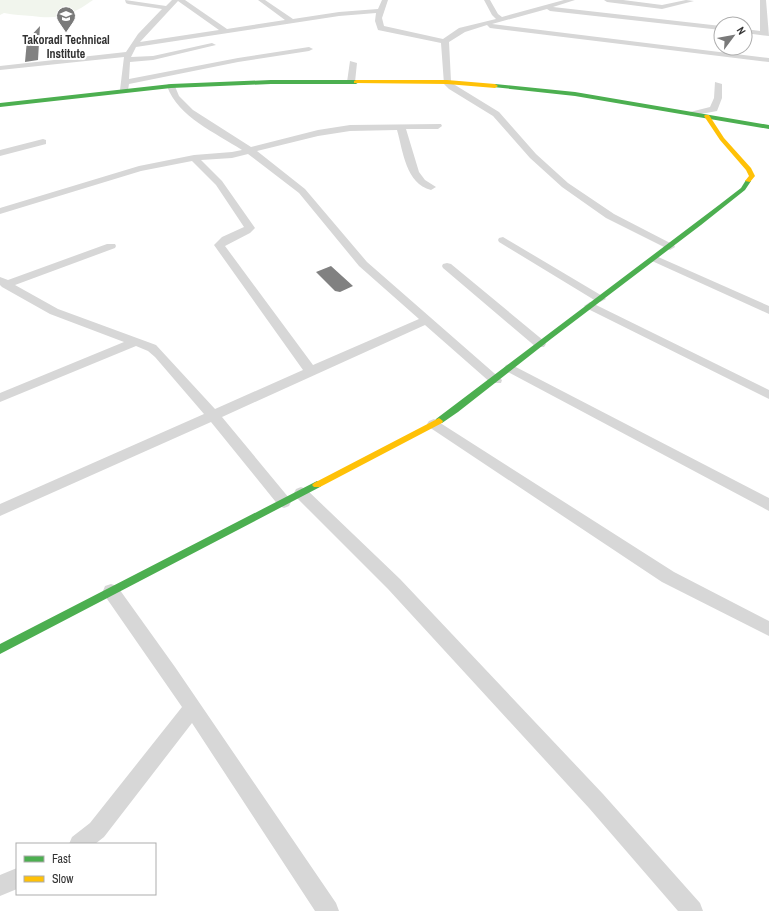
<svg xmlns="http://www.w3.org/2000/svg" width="769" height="911" font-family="'Archivo Narrow',sans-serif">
<rect width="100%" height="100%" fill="#fff"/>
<path fill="#f1f5ed" d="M0 0H93C72 15 59 20 32 16 23 15 14 15 4 13L0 15Z"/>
<path fill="#818181" d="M40 26 38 60 25 62 27 40Z
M331 266 353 286 340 292 335 291 316 272Z"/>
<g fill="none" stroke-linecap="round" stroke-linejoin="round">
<path fill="#d7d7d7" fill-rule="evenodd" d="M125 0 166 6 172 0H185L227 29 285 20 258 0H265L293 19 339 12 378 9 382 0H388L382 18 384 26 443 39 459 28 496 19 492 15 484 0H490L498 14 502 17 564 0H575L553 7 721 26V30L550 11 547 9 492 24 769 58V62L490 28 487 25 465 32 449 42 451 81 455 85 499 112 536 154 568 183 614 214 674 245 675 247 670 250 606 218 562 187 530 158 493 116 449 89 444 84 441 43 378 30 375 21 376 13 339 16 136 47 131 57 153 56 212 43 216 45 153 60 130 62 129 79 238 58 309 47 313 49 309 51 238 62 129 84 128 90 124 92 120 90 124 57 0 70V66L126 52 138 34 162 9 128 4 126 3ZM178 1 219 30 140 42Z
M604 0H623L662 5 686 0 694 1 662 9 607 2Z
M760 0H766L769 36 745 33V29L760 31Z
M350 61 357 63 355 82 351 84 347 82Z
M715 82 722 84V98L717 111 690 116V112L710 107 714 98Z
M168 84H174L179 96 193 110 251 147 318 130 350 125 441 124 442 126 438 129H406L419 172 425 180 436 187 431 190C406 184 403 151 397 130L350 131 318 136 257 151 305 189 367 262 502 380 501 383H491L425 325 222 417 289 498 291 502 289 506 284 508 279 506 211 422 0 516V504L204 414 155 357 148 351 136 346 0 402V393L124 342 50 314 2 287 0 285V277L8 280 107 244H115L116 246 115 248 15 285 58 309 156 345 215 409 303 370 214 245 222 237 244 227 216 185 192 161 141 171 0 214V208L139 166 194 155 232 152 242 150C216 133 178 117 167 86ZM248 154 299 193 359 266 419 319 313 365 225 246 250 233 255 228 222 181 201 160 232 158Z
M43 139 46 140V144L0 156V150Z
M503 237 604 297 606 299 600 302 596 301 499 242 498 240 499 238Z
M656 256 769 306V314L652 261 651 259 652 257Z
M447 263 451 264 544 341 546 344 544 347H536L443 268 442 266 443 264Z
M590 302 769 390V399L586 308 584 306Z
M510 364 769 498V511L506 371 504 368 506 365Z
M434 419 674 572 769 621V636L662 582 429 427 427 424 429 421Z
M301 487 306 489 400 579 603 794 700 903 703 911H678L589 808 388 589 296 497 294 493 296 489Z
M111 584 117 586 175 667 336 903 339 911H315L192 723 104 837 95 844H69L72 837 90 823 182 707 105 596 103 591 105 586Z
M17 868V889L0 896V875Z"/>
<path fill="#4caf50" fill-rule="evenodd" d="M271 80H356L359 82 356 84H271L171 88 0 107V103L171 84Z
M495 84 575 92 769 125V129L575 96 493 87 492 86Z
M746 180 751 181 745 190 701 225 551 339 458 412 442 423H436L435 421 436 419 719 205 741 188Z
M317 481 320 483 322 485 320 487 0 654V644Z"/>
<path fill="#ffc107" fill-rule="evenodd" d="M356 80H447L495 84 498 86 495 88 447 84 354 83V81Z
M705 115H709L724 138 751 168 755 176 750 182 745 181 749 176 746 170 720 140 704 116Z
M439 418 443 421 442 423 320 487H314L312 485 314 483Z"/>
</g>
<defs>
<symbol id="school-pin" viewBox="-11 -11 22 30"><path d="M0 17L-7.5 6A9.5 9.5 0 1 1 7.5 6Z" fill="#7a7a7a" stroke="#fff"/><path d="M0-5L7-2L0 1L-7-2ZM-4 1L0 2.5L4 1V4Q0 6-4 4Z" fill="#fff"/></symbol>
</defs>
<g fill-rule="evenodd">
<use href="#school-pin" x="55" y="5" width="22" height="30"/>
</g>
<g text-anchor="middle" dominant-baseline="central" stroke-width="4" stroke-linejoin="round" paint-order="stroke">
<g font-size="12" font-weight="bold" fill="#333" stroke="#fff">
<text x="66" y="40">Takoradi Technical<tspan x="66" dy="14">Institute</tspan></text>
</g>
</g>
<rect x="16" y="843" width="140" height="52" fill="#ffffff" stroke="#adadad"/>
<rect x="24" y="856" width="20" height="6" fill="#4caf50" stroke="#adadad"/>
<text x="52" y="863" font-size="12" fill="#333333">Fast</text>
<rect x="24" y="876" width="20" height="6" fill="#ffc107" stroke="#adadad"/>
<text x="52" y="883" font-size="12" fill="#333333">Slow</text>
<g transform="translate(733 36) rotate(58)"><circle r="19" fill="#ffffff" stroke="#adadad"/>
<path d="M0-3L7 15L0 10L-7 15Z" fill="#7a7a7a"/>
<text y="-6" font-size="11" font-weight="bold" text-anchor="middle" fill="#333333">N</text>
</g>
</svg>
